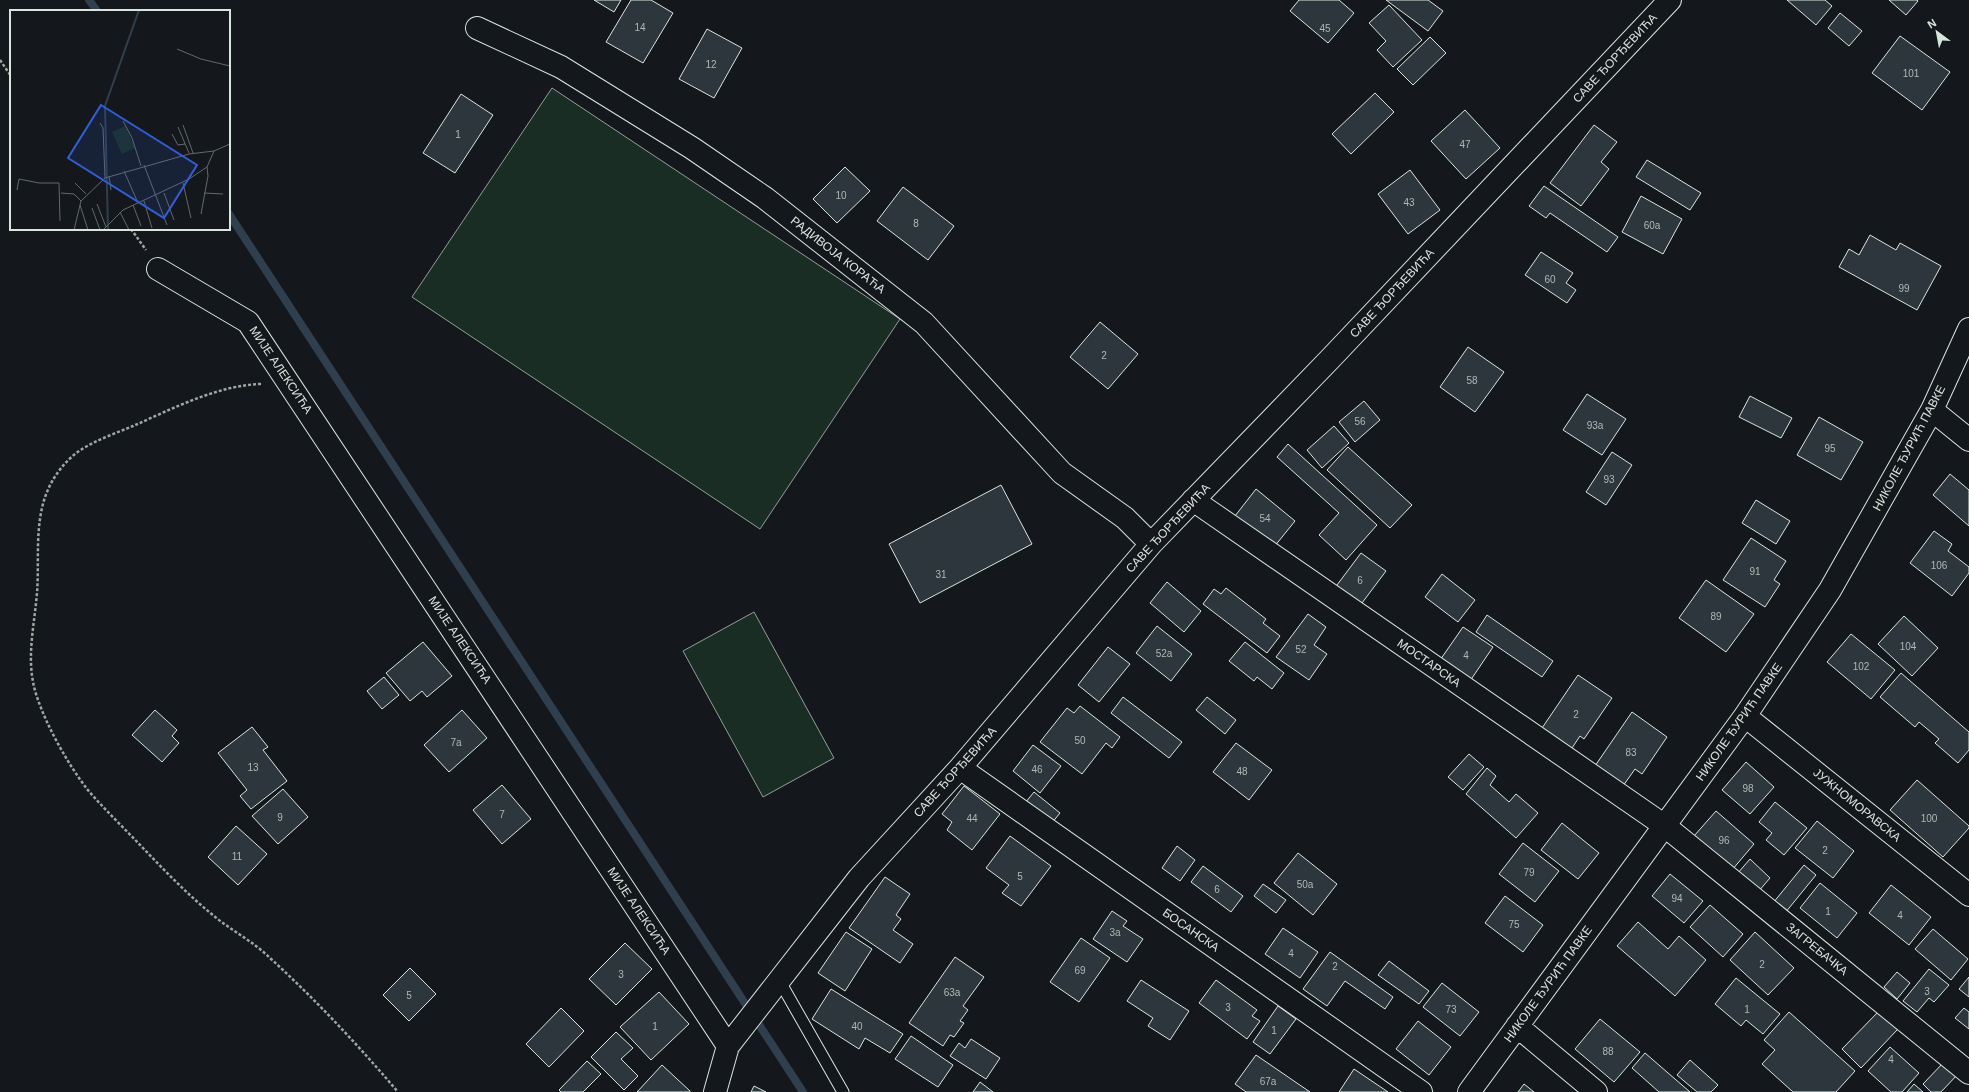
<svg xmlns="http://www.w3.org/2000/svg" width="1969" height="1092" font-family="Helvetica,sans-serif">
<rect width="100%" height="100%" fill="#14181c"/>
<path fill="#1a2d24" stroke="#939e99" d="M552 88 900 319 760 529 412 297Z
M754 612 834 758 763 797 683 651Z"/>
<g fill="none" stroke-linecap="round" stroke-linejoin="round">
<path stroke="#2f3f4d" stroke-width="8" d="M89 0 97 11
M229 214 803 1092"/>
</g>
<path fill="#2c363c" stroke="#d8e6dc" d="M594 0H621L614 12Z
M631 0H651L673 13 643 63 606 42Z
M1299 0H1339L1354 13 1328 43 1290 11Z
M1386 0H1428L1443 11 1428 31Z
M1787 0H1825L1832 6 1816 25Z
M1889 0H1917L1918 1 1906 15Z
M1389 5 1422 40 1393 67 1377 50 1386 41 1369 23Z
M1840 13 1862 31 1849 46 1828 28Z
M707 29 742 48 714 98 679 79Z
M1900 36 1950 72 1922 110 1872 73Z
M1430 37 1446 53 1413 85 1397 69Z
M1375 93 1394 112 1351 154 1332 134Z
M461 94 493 115 455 173 423 153Z
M1465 110 1500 148 1466 179 1431 141Z
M1594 125 1617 142 1601 162 1609 169 1581 206 1550 183Z
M1647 160 1701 193 1690 210 1636 177Z
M845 167 870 191 837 223 813 199Z
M1410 170 1440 210 1408 234 1378 194Z
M1544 186 1618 237 1607 252 1550 213 1546 218 1529 206Z
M903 187 954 226 928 260 877 221Z
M1641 196 1682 219 1663 254 1622 232Z
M1870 235 1896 250 1900 243 1941 266 1917 310 1839 267 1849 249 1859 255Z
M1541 252 1573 273 1566 283 1576 290 1567 303 1525 275Z
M1100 322 1138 354 1108 389 1070 357Z
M1468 347 1504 372 1475 412 1440 387Z
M1587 394 1626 419 1602 455 1563 430Z
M1750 396 1792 418 1781 438 1739 417Z
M1364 401 1380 420 1355 442 1339 422Z
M1819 417 1863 442 1841 480 1797 455Z
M1334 426 1349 443 1322 468 1307 450Z
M1288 444 1377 525 1346 560 1319 535 1339 513 1277 457Z
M1348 447 1412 505 1390 528 1327 470Z
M1612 452 1632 465 1606 505 1586 492Z
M1950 474 1969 490V526L1933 495Z
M1001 485 1032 544 920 603 889 544Z
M1256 489 1295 521 1274 547 1235 516Z
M1756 500 1790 521 1776 544 1742 523Z
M1934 531 1952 544 1948 551 1969 567V573L1952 596 1910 563Z
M1751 538 1786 561 1774 580 1780 584 1765 607 1723 580Z
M1361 553 1386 571 1359 607 1334 589Z
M1442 574 1475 600 1458 622 1425 597Z
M1706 580 1754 614 1726 652 1679 618Z
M1167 582 1201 611 1184 632 1150 603Z
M1226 588 1266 619 1263 623 1280 636 1267 653 1203 604 1214 589 1221 594Z
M1308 614 1326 627 1314 645 1327 654 1309 680 1276 657Z
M1487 615 1553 661 1542 677 1476 632Z
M1904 616 1938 648 1912 676 1878 644Z
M1157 626 1192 654 1171 681 1136 653Z
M1463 627 1493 647 1468 684 1438 663Z
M1851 634 1895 670 1871 699 1827 662Z
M423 642 452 676 427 697 422 691 410 701 386 673Z
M1245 642 1284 673 1272 689 1257 677 1254 681 1229 661Z
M1108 647 1130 664 1099 702 1078 685Z
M1901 673 1969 732V750L1958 763 1935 743 1939 739 1919 722 1915 727 1880 697Z
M1578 675 1612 698 1584 739 1580 736 1570 751 1540 731Z
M384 677 399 695 382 709 367 691Z
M1123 697 1182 742 1169 758 1111 713Z
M1207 697 1236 720 1225 734 1196 710Z
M1080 706 1120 737 1112 748 1106 743 1082 774 1040 742 1067 708 1074 713Z
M155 710 177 730 172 736 179 743 162 762 132 735Z
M462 710 487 738 449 772 424 745Z
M1632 712 1667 737 1642 774 1635 769 1623 786 1595 766Z
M252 727 268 747 263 750 287 781 251 809 240 796 247 790 218 753Z
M1236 743 1272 770 1249 800 1213 772Z
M1033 745 1061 766 1040 793 1013 771Z
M1469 754 1484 767 1463 790 1448 777Z
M1746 762 1774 787 1750 814 1722 790Z
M1487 768 1496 776 1490 785 1509 802 1516 794 1538 813 1516 838 1466 794Z
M1917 780 1969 826V828L1943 857 1890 810Z
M502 785 531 819 502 844 473 810Z
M964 786 1000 814 972 850 947 830 952 822 942 814Z
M283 789 308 817 278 844 252 816Z
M1034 792 1060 813 1051 824 1025 803Z
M1775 802 1807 828 1784 855 1766 840 1772 833 1759 822Z
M1716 811 1754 844 1732 870 1694 836Z
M1817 821 1854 851 1833 878 1795 848Z
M1562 823 1599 853 1578 879 1541 850Z
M236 826 267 854 238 885 208 857Z
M1010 836 1051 866 1021 906 1002 893 1009 885 986 868Z
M1523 843 1559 871 1535 902 1499 874Z
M1177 846 1195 860 1180 881 1162 868Z
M1298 853 1337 884 1313 915 1274 883Z
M1750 859 1770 878 1758 892 1737 874Z
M1804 865 1816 875 1785 913 1773 903Z
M1203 866 1243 896 1231 912 1191 882Z
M1670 874 1703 901 1684 923 1652 896Z
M885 877 910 894 896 915 901 919 893 930 913 944 900 963 849 928Z
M1820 883 1857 913 1837 938 1800 908Z
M1263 884 1286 900 1276 913 1254 896Z
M1891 885 1931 917 1909 945 1869 913Z
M1505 896 1543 925 1523 952 1485 923Z
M1710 905 1743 934 1723 957 1690 927Z
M1112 911 1127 921 1123 926 1143 939 1127 962 1093 939Z
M1638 922 1668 949 1679 936 1706 960 1675 996 1617 946Z
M1283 928 1318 952 1300 978 1265 954Z
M1933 929 1968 959 1951 980 1915 949Z
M846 932 872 949 845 991 818 973Z
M1755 932 1794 968 1768 995 1730 960Z
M1081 938 1110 958 1079 1002 1050 982Z
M625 943 652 969 616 1005 589 979Z
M1330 952 1393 997 1385 1009 1345 981 1327 1006 1303 989Z
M955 957 984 977 963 1006 968 1010 960 1021 964 1023 954 1037 950 1035 943 1046 909 1023Z
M1389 961 1429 991 1419 1004 1378 975Z
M410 968 436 994 409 1021 383 995Z
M1929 969 1949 985 1934 1002 1929 998 1917 1012 1903 1001Z
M1897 972 1910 983 1897 999 1884 987Z
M1969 977V997L1959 989Z
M1736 978 1780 1014 1763 1034 1746 1020 1741 1026 1715 1004Z
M1141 980 1189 1011 1170 1040 1148 1026 1153 1018 1127 1001Z
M1216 980 1257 1010 1252 1016 1260 1021 1247 1039 1199 1003Z
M1442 983 1479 1012 1460 1036 1423 1007Z
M831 989 903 1034 890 1053 865 1038 859 1049 812 1019Z
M659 992 689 1024 651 1060 620 1027Z
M1278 1006 1296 1019 1270 1054 1253 1042Z
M561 1008 584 1031 549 1067 526 1044Z
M1964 1008 1969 1012V1029L1955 1018Z
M1879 1011 1898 1029 1861 1068 1842 1049Z
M1789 1012 1855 1071 1836 1092H1793L1762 1064 1775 1050 1764 1040Z
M1600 1019 1640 1052 1614 1082 1575 1049Z
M1418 1021 1451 1047 1429 1075 1396 1049Z
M616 1032 633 1048 621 1059 638 1076 624 1090 591 1057Z
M911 1036 953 1065 938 1087 895 1059Z
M971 1039 1000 1058 986 1079 950 1056 959 1043 965 1048Z
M1890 1047 1919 1073 1902 1092H1891L1868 1071Z
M1645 1053 1690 1092H1659L1632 1068Z
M1256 1055 1310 1092H1246L1235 1084Z
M1690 1060 1718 1085 1711 1092H1697L1677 1075Z
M587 1061 601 1074 583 1092H561L559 1090Z
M1944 1062 1958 1074 1941 1092H1931L1923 1084Z
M662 1065 690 1091V1092H637Z
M1354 1069 1388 1092H1339Z
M980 1082 993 1092H973Z
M1524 1084 1534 1092H1518Z
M1914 1084 1923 1092H1907Z
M754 1086 766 1092H751Z"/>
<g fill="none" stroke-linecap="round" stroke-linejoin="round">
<defs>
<path id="lane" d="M779 980 843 1092"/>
<path id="street" d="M477 28 561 67 692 148 765 198 924 323 1062 473 1125 518 1151 544
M158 269 248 322 728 1046
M1932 410 1969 440
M1193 500 1665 826 1969 1073
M1745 716 1969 895
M960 768 1421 1092
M1517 1026 1596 1092
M715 1092 728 1046 859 878 960 768 1151 544 1331 358 1670 0
M1469 1092 1745 716 1830 590 1932 410 1969 329"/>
</defs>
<use href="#lane" stroke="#d8e6dc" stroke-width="13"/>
<use href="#street" stroke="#d8e6dc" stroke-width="24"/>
<path stroke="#9da8a2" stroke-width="2.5" stroke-dasharray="3 2" stroke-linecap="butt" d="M0 60 11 76
M131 229 146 250
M261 384C218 385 172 409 133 426 114 434 92 441 75 454 56 470 45 490 41 513 36 539 39 567 37 593 34 629 25 662 37 697 47 727 68 764 87 789 104 809 124 828 142 847 165 871 188 895 214 916 232 931 254 942 270 958 316 1000 358 1045 398 1092"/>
<use href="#lane" stroke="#14181c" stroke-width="11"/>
<use href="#street" stroke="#14181c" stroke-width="22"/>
</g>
<g text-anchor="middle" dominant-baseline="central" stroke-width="3" stroke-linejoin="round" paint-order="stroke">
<g font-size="10" fill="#adbab4">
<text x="640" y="27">14</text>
<text x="1325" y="28">45</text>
<text x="711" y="64">12</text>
<text x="1911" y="73">101</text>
<text x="458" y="134">1</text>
<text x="1465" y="144">47</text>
<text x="841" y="195">10</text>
<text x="1409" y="202">43</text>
<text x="916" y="223">8</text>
<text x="1652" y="225">60a</text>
<text x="1550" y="279">60</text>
<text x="1904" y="288">99</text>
<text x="1104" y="355">2</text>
<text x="1472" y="380">58</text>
<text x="1360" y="421">56</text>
<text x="1595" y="425">93a</text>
<text x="1830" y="448">95</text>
<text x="1609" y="479">93</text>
<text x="1265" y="518">54</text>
<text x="1939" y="565">106</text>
<text x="1755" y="571">91</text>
<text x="941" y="574">31</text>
<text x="1360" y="580">6</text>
<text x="1716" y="616">89</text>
<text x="1908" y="646">104</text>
<text x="1301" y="649">52</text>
<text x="1164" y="653">52a</text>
<text x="1466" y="655">4</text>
<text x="1861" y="666">102</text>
<text x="1576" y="714">2</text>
<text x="1080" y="740">50</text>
<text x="456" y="742">7a</text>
<text x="1631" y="752">83</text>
<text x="253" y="767">13</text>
<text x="1037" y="769">46</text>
<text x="1242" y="771">48</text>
<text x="1748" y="788">98</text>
<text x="502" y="814">7</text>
<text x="280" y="817">9</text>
<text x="972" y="818">44</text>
<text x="1929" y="818">100</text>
<text x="1724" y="840">96</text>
<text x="1825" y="850">2</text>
<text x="237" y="856">11</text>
<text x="1529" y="872">79</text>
<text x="1020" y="876">5</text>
<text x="1305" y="884">50a</text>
<text x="1217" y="889">6</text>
<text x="1677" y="898">94</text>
<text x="1828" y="911">1</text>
<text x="1900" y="915">4</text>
<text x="1514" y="924">75</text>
<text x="1115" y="932">3a</text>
<text x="1291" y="953">4</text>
<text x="1762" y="964">2</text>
<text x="1335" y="966">2</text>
<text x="1080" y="970">69</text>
<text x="621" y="974">3</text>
<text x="1927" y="991">3</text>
<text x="952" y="992">63a</text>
<text x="409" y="995">5</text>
<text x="1228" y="1007">3</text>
<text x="1451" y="1009">73</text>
<text x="1747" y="1009">1</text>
<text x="655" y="1026">1</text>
<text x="857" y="1026">40</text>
<text x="1274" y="1030">1</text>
<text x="1608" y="1051">88</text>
<text x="1891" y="1059">4</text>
<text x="1268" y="1081">67a</text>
</g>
<g font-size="12" fill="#d8e6dc" stroke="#14181c">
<text transform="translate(1615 58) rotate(-47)">САВЕ ЂОРЂЕВИЋА</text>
<text transform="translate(838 255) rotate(38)">РАДИВОЈА КОРАЋА</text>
<text transform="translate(1392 293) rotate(-47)">САВЕ ЂОРЂЕВИЋА</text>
<text transform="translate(281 370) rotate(56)">МИЈЕ АЛЕКСИЋА</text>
<text transform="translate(1909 448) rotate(-62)">НИКОЛЕ ЂУРИЋ ПАВКЕ</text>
<text transform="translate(1168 528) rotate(-47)">САВЕ ЂОРЂЕВИЋА</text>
<text transform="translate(460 640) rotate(56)">МИЈЕ АЛЕКСИЋА</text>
<text transform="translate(1429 663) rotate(35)">МОСТАРСКА</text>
<text transform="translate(1739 722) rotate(-55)">НИКОЛЕ ЂУРИЋ ПАВКЕ</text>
<text transform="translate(955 772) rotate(-48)">САВЕ ЂОРЂЕВИЋА</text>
<text transform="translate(1857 805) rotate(39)">ЈУЖНОМОРАВСКА</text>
<text transform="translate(639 911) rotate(56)">МИЈЕ АЛЕКСИЋА</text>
<text transform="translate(1191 930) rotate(35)">БОСАНСКА</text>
<text transform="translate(1817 949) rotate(39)">ЗАГРЕБАЧКА</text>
<text transform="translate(1548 984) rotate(-54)">НИКОЛЕ ЂУРИЋ ПАВКЕ</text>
</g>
</g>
<g transform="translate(10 10)">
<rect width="220" height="220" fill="#14181c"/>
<path d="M115 116 125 138 112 144 102 122Z" fill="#1a2d24"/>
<path fill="none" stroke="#2f3f4d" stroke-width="2" d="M98 220 95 96 129 0"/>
<path fill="none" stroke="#626a69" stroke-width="1" d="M167 39 191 49 220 56M113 111 122 128 131 156M90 113 93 118 95 168M173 115 183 143M168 117 179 143M162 124 168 135 175 134M134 155 157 215M114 161 128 193M99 166 101 180M65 173 76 184M173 173 181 208M7 180 9 169 29 173H49L50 211M51 183 64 184 71 191M154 183 164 210M194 183 213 184M134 191 142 218M87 194 96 217M70 195 78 220M123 195 131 216M82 198 90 220M110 202 119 220M191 204 198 166 197 157M0 220H25M64 220 71 191 95 168 179 144 204 141M93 220 113 200 179 169 197 157 204 141 220 134"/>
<path fill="#305dd8" fill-opacity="0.15" stroke="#305dd8" stroke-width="2" d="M91 95 187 155 154 208 58 148Z"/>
<rect width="220" height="220" fill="none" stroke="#d8e6dc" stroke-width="2"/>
</g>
<g transform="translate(1937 32) rotate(328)" stroke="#14181c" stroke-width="3" paint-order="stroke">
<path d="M0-3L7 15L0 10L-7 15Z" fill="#d8e6dc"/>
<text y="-6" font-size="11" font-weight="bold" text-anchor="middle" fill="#d8e6dc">N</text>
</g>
</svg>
